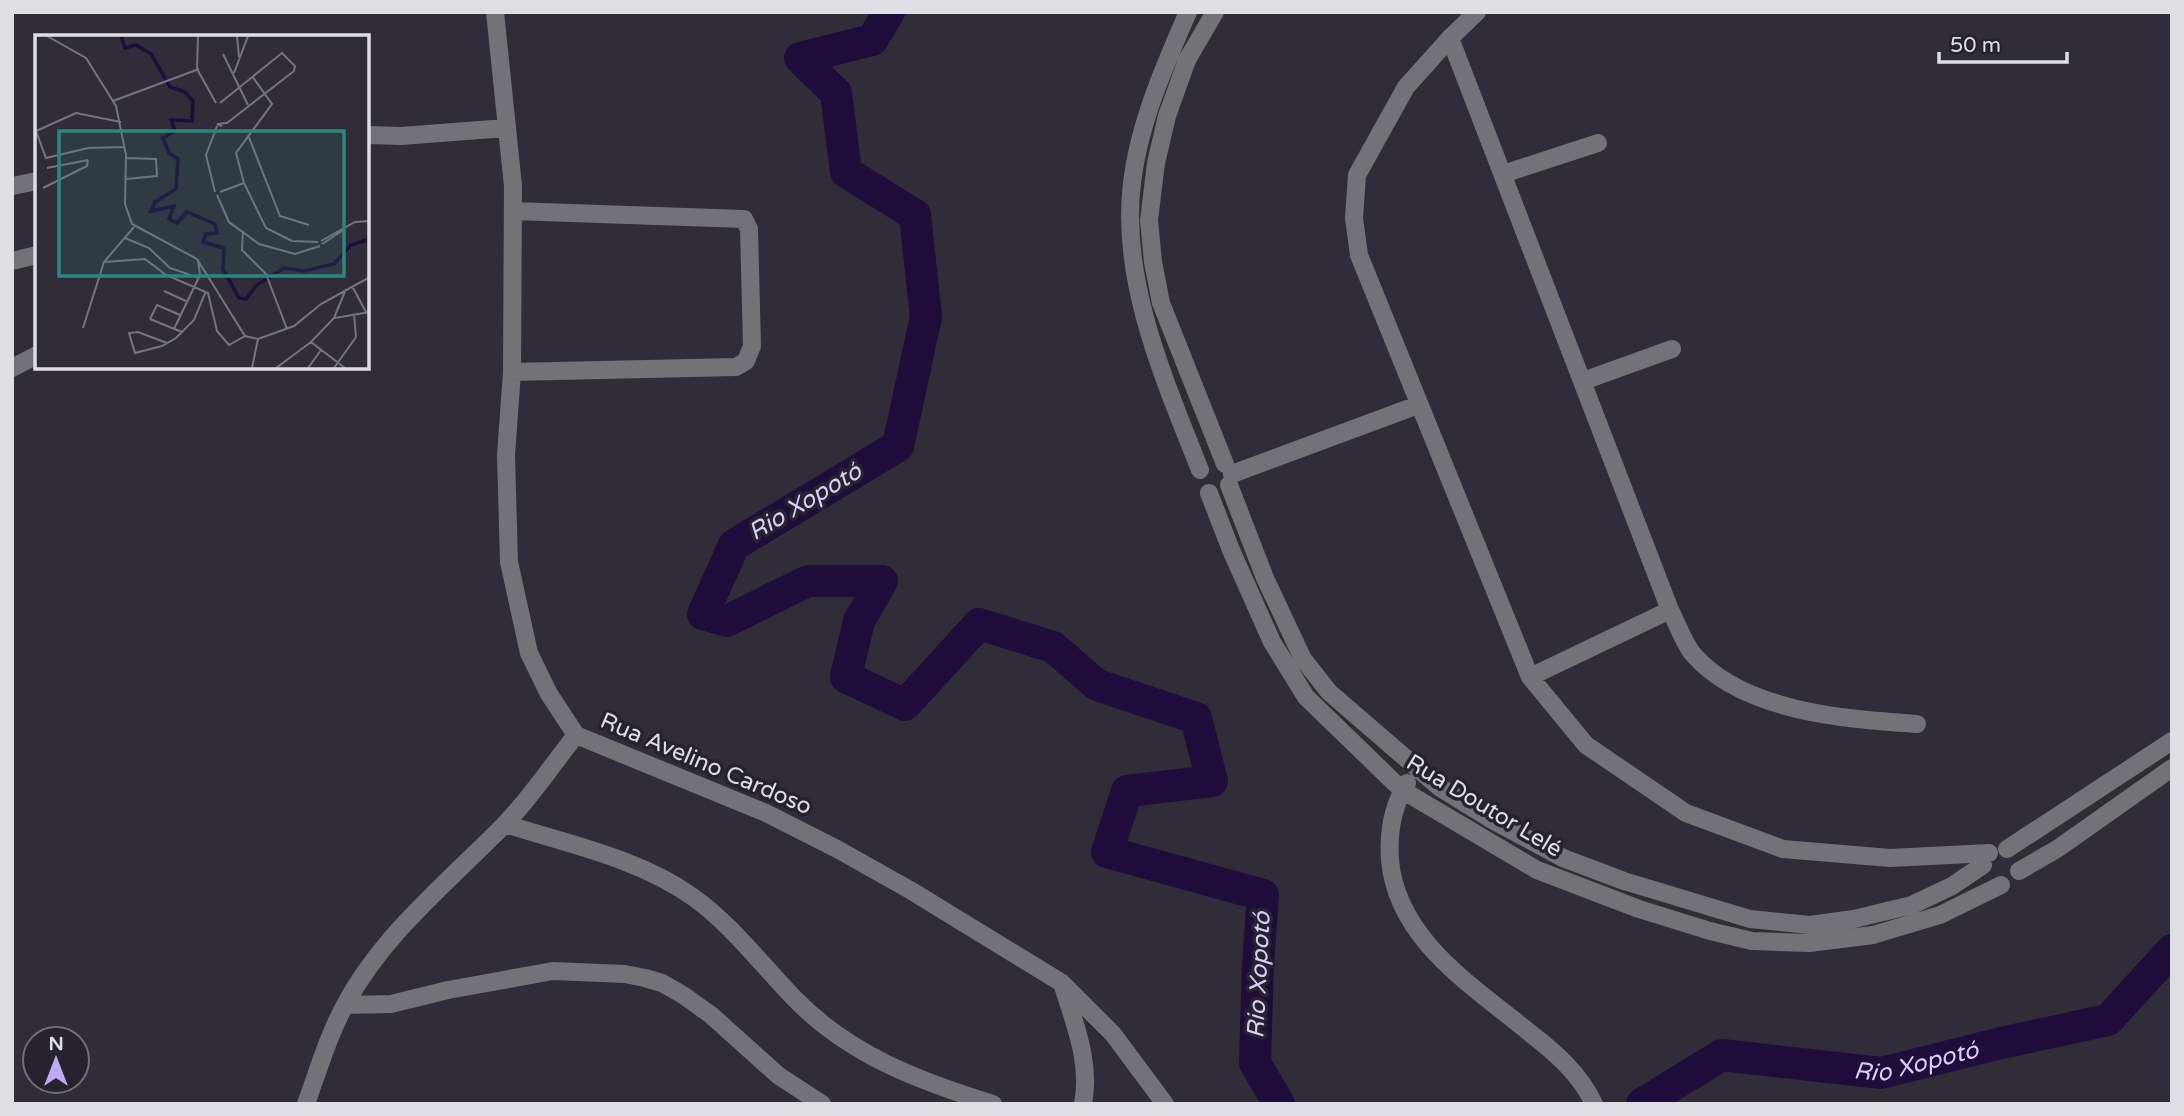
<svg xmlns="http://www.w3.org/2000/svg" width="2184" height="1116" font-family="'Varela Round',sans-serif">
<rect width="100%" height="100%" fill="#302d38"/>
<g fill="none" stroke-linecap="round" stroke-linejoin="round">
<g stroke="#1e0c3a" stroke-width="32">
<path d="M889 12 872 40 800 58 836 93 846 172 915 215 926 317 898 446 734 545 703 614 727 621 808 581H882L859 621 846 677 905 705 979 624 1053 647 1097 685 1196 718 1212 781 1127 791 1107 852 1263 895 1258 964 1255 1063 1279 1104"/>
<path id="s1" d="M1642 1104 1722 1055 1881 1073 2001 1043 2108 1020 2172 950"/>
</g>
<path stroke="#737278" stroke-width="18" d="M495 12 513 186 512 372 506 455 509 562 529 653 549 694 576 735 766 813 837 849 910 890 1062 983 1113 1034 1165 1104
M1188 12C1164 67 1139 124 1132 183 1120 281 1165 381 1200 470
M1215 12 1187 60 1167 116 1156 163 1149 220 1153 262 1161 303 1225 464
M1477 12 1450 38 1406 87 1357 175 1354 218 1359 255 1530 677 1586 745 1686 813 1783 849 1890 858 1989 853
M1450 38 1670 610C1677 623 1683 641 1692 653 1742 712 1845 719 1917 724
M368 135 401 136 506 128
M1503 174 1598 143
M12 186 37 181
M12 261 37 255
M12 368 37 355
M512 372 736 367 746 361 752 346 749 229 744 219 513 211
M1583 381 1672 349
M1232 474 1418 405
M1229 485 1265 578 1303 659 1329 692 1439 787 1494 821 1563 858 1624 881 1750 919 1810 925 1854 919 1912 905 1952 886 1983 865
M1209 493 1231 550 1272 642 1306 697 1402 790 1537 870 1639 909 1710 931 1752 941 1809 943 1873 935 1940 915 2001 885
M1530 677 1670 610
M1407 783C1392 807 1388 832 1390 860 1397 940 1473 986 1530 1033 1556 1053 1580 1074 1594 1104
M505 824C568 844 638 858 693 897 732 925 761 964 794 998 849 1055 919 1081 993 1104
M2007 849 2172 741
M2019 871 2057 849 2172 768
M1063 986C1075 1025 1091 1063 1083 1104
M345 1005 391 1004 448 990 553 971 625 974 645 978 662 983 683 995 711 1015 779 1076 822 1104
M306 1104C318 1071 328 1036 345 1005 383 934 448 882 503 826 530 799 552 765 576 735"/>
</g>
<g text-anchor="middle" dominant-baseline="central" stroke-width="7" stroke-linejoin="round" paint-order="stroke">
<g font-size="23" fill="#e0dee5" stroke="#26232e">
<text transform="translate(706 764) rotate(23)">Rua Avelino Cardoso</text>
<text transform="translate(1484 806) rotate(31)">Rua Doutor Lelé</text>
</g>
<g font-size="24" font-style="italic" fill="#d9cdfd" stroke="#26232e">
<text transform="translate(805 502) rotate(-31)">Rio Xopotó</text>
<text transform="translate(1259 975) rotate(-87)">Rio Xopotó</text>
<text stroke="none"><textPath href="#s1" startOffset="290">Rio Xopotó</textPath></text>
</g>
</g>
<g transform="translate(35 35)">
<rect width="334" height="334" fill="#302d38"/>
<path fill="none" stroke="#1e0c3a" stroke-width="3.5" d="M86 1 90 13 101 10 116 19 135 52 150 57 158 66 157 86 136 85 140 96 128 103 134 118 143 124 141 154 120 167 116 176 139 171 134 184 142 188 152 177 180 189 182 198 171 199 168 207 189 213 188 234 204 263 211 264 222 250 249 233 269 236 299 229 316 210 335 204"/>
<path fill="none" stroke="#76747d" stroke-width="2" d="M12 1 51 23 81 71 91 120 90 169 97 189 162 224 210 301 223 304 259 291 286 269 335 242M163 1 162 34 181 68M202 1 204 22M188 19 213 70M199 38 213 1M217 41 237 69 201 118 209 148 231 193 257 206 283 207M78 66 164 34M185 68 247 18 260 31 259 36 192 88 182 89 187 91M1 96 11 123 53 113 90 112M1 96 41 78 86 87M213 100 245 181 274 190M91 123 121 124 122 141 91 144M12 133 53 125M8 153 52 131 53 125M180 157 171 120 182 91M185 157 209 148M182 160 194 187 224 209 260 219 285 211M208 197 207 215 231 239 252 294M90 203 114 213 135 233 164 243M286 206 320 187 335 186M287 209 310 194M69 227 110 224 131 240 173 258 182 296 194 310 210 301M317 251 331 277M129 256 151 266M300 283 335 277M115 284 122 270 145 280M115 284 147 297M48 293 69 227 99 192M139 294 165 240 163 225M276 307 310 333M132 308 103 297 94 298 100 318 127 311 141 303 159 285 171 256M217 333 223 304M241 333 276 307 299 283 311 254M273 333 286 315M299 333 321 302 319 279"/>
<path fill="#2e8680" fill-opacity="0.15" stroke="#2e8680" stroke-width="3.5" d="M24 96H309V241H24Z"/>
<rect width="334" height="334" fill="none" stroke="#e0dee5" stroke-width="3.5"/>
</g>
<rect width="2184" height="1116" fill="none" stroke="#e0dee5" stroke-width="28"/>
<g transform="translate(56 1060)"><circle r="33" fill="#26232e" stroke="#706e77" stroke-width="2"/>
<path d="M0-5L12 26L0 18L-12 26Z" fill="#bea9f5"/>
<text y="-10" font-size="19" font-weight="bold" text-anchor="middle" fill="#e0dee5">N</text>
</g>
<path d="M1939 52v10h128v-10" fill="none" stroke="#e0dee5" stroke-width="3.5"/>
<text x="1950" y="52" font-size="21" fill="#e0dee5" stroke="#26232e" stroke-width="5" paint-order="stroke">50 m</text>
</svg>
